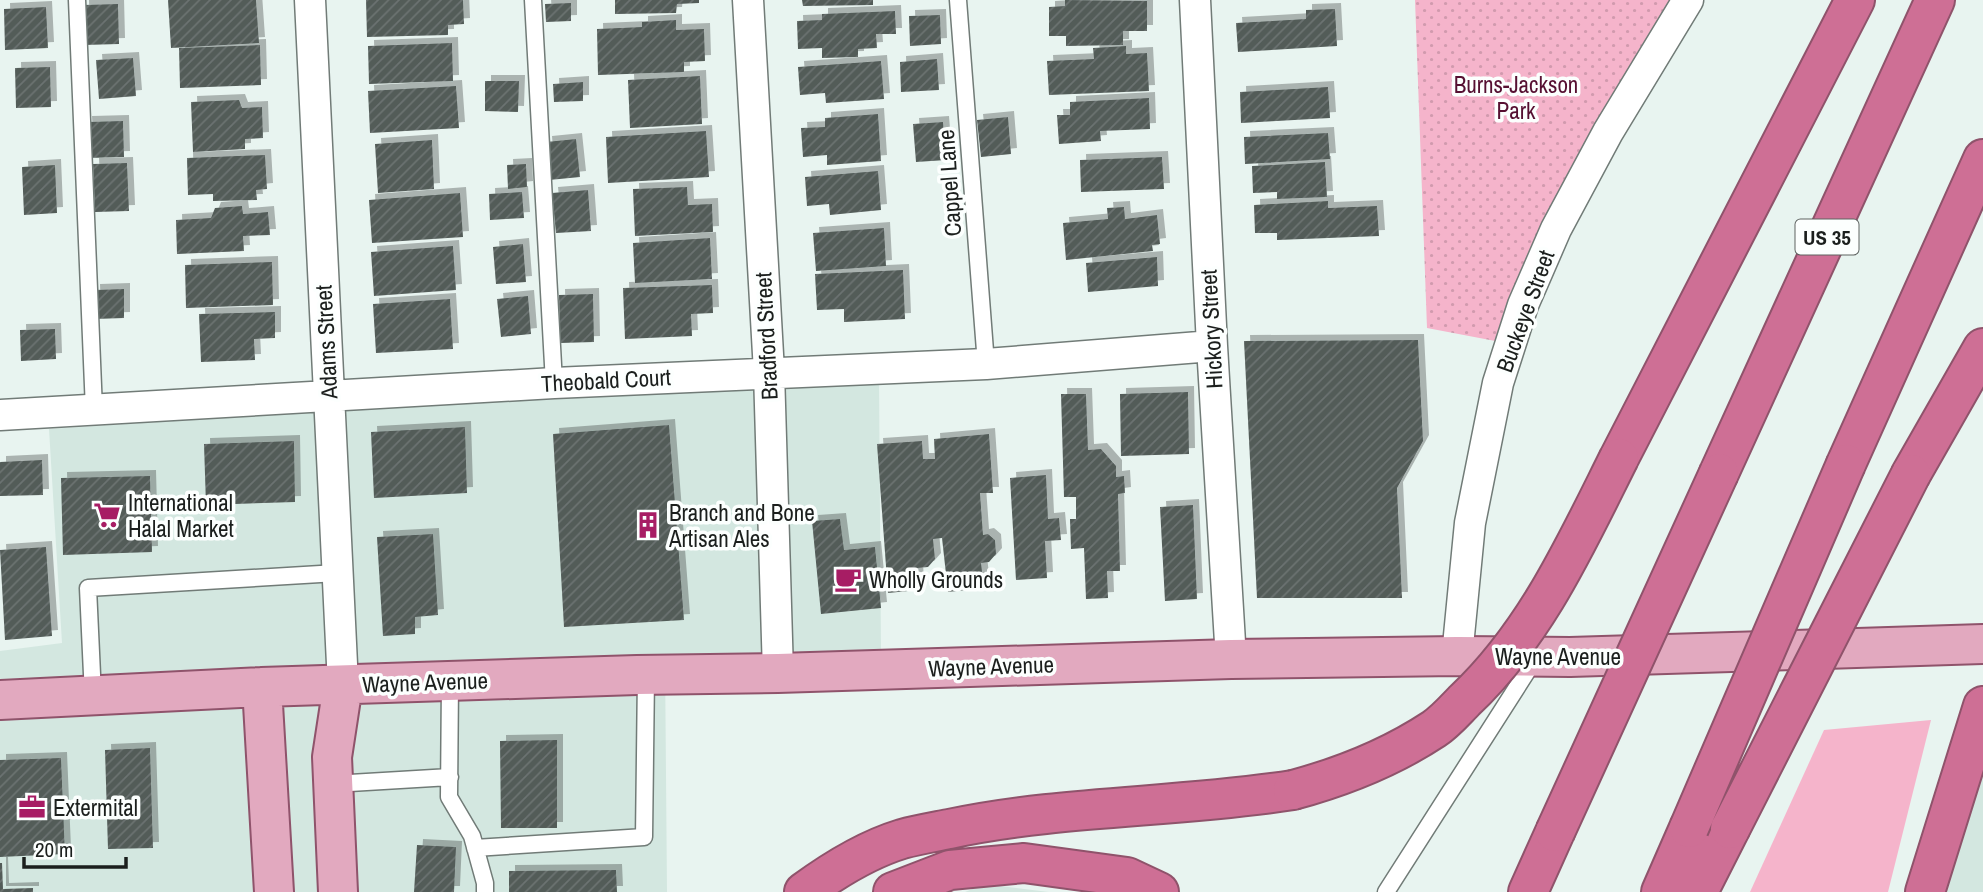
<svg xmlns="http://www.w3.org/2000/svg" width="1983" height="892" font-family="'Archivo Narrow',sans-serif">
<defs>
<pattern id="park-dots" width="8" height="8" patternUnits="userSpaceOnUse" patternTransform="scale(1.75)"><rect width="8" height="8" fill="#f5b4cb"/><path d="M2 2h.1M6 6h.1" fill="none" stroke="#d19aae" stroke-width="1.8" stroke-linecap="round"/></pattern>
<pattern id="building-hatch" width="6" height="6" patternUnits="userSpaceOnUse" patternTransform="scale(1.75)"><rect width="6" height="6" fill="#525b58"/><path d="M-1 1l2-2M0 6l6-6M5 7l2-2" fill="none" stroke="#6c7371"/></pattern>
<filter id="shadow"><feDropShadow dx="6" dy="-6" stdDeviation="0" flood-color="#0004"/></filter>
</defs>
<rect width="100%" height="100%" fill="#e8f4f0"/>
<path fill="#d3e7e0" d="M879 376 881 654 665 657 667 892H0V651L62 643 49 429Z
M1983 745V892H1942Z
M985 884 1049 892H965Z"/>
<path fill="#f5b4cb" d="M1931 720 1888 892H1750L1824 730Z"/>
<path fill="url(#park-dots)" d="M1415 0H1688L1511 344 1427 328Z"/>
<path fill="url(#building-hatch)" filter="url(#shadow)" d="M168 0H256L259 43 171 48Z
M366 0H463L464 24 448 25V35L367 37Z
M615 0H699V3L677 4 676 13 615 14Z
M802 0H873V5L803 6Z
M1065 0 1147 1V31H1123V45L1066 46V36H1049V7L1065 6Z
M571 3V21L546 22 545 4Z
M118 4 119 44 84 45 83 5Z
M46 7 48 48 5 50 4 9Z
M1335 9 1337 46 1238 52 1236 23 1306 19V10Z
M895 11 896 34H876L877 48 858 49V57L822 58V48L798 49 797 21 822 20V14Z
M940 15 941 44 910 46 909 16Z
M676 20V30L704 29 705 61 684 62V72L598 75 597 29 642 27V22Z
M452 43 453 81 369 84 368 46Z
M260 45 261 85 180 88 179 48Z
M1126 46V54L1147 53 1149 91 1049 95 1047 61 1094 59 1093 48Z
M133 58 136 96 99 99 96 60Z
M937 59 939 90 901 92 900 62Z
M881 61 884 99 826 103 825 93 800 95 798 67Z
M50 67 51 107 16 108 15 68Z
M700 76 702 124 630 128 628 80Z
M485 81H519L518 112 485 111Z
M583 82V101L554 102 553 84Z
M456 86 459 128 370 133 368 91Z
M1328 87 1330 118 1241 123 1240 92Z
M1149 98 1150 129 1100 131 1101 141 1059 144 1057 115H1070V102Z
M239 100 242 108 262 107 263 138 245 139V149L193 152 191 102Z
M878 114 881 161 827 165V155L803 157 801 128 825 127V118Z
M1008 117 1011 154 981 157 977 120Z
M123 121 124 157 88 158 86 122Z
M943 122 946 160 916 162 913 124Z
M706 131 709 177 608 183 606 137Z
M1328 133 1330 159 1245 164 1244 137Z
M576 139 580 177 549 180 546 142Z
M432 140 434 189 378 193 375 144Z
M265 155 267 189 256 190 257 200 213 201V194L188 195 187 158Z
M1162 157 1164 189 1081 192 1080 160Z
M1325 162 1327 197 1277 199V192L1253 193 1252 166Z
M127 163 129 211 95 212 93 164Z
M526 164 527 187 508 189 507 165Z
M55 165 57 213 24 215 22 167Z
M878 171 881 210 830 215 829 204 807 206 805 177Z
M687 187 688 205 712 204 713 232 635 236 633 189Z
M588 190 591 231 556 233 552 193Z
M522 192 524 218 490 220 489 194Z
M460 193 463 237 372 243 369 200Z
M1328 201V208L1377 206 1379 236 1277 240V233H1255L1254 205Z
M242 206 243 214 268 212 270 235 243 236 244 251 177 254 176 220 211 218 215 208Z
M1124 207 1125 219 1157 215 1160 244 1152 245 1153 251 1066 260 1063 223 1108 219 1107 208Z
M884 228 886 266 816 271 813 233Z
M710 238 712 279 635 283 633 243Z
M523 244 526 282 496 284 493 247Z
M453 246 456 290 374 296 371 252Z
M1157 257 1158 286 1088 292 1086 263Z
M272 262 273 305 186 308 185 265Z
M903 270 905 319 844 322V309L817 310 815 274Z
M712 285 713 313 691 314 692 336 625 339 623 288Z
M124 289V318L95 319 94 290Z
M593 294 594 342 560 343 559 295Z
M528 296 531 334 501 337 497 299Z
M450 299 453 349 376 353 373 304Z
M275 312V338L254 339 255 360 201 362 199 314Z
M55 329 56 359 21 361 20 330Z
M1418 340 1423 441 1397 488 1402 598H1257L1244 341Z
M1188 392 1189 454 1121 456 1120 394Z
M1061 394H1086L1088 450 1101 449 1116 466V477L1124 476 1125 493 1118 494 1120 571H1107L1108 598 1086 599 1084 548 1071 549 1070 519H1076V497H1064Z
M669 425 684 620 564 627 553 434Z
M465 427 467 493 374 498 371 432Z
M989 434 993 493H980L983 535 988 534 995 540 996 554 989 562 981 563 984 588 948 592 942 538 933 539 935 559 928 567 917 568 918 590 888 593 877 444 922 441 923 459H935L934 439Z
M294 441 295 502 206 505 204 444Z
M42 460 43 495 0 496V462Z
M1046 475 1048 519 1059 518 1061 540 1045 541 1047 578 1016 580 1010 478Z
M150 476 152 552 63 555 61 478Z
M1193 505 1197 599 1165 601 1160 507Z
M840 519 844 550 875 547 881 608 821 614 812 521Z
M433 534 438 615 415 617V634L383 636 377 537Z
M46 547 52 636 5 640 0 550Z
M557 740V828H501L500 741Z
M150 748 153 848 108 849 105 750Z
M61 758 65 854 0 857V760Z
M417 845 456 847 454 892H414Z
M0 863H2L3 889 33 888V892H0Z
M616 870 617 892H509V871Z"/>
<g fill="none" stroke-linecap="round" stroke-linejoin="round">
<defs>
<path id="lane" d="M77 0 94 410
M533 0 554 383
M958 0 986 364
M450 681 449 797 472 836 485 883V892
M93 696 88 588 337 573
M333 784 450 777
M475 848 644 837 646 675
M1386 892 1535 659"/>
<path id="street" d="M310 0 343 685
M748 0 769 372 778 673
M1195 0 1212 346 1231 659
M0 415 554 383 986 364 1212 346
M1457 656 1470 523 1498 383 1523 305 1556 229 1608 132 1688 0"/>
<path id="primary" d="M262 687 274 892
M0 700 262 687 637 675 778 673 1231 659 1457 656 1570 657 1983 644
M338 892 332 757 343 685"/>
<path id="highway" d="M1619 458 1855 0
M1846 464 1983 159
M1719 473 1935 0
M1911 474 1983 348
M804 892C834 870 866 850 902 839 917 835 934 832 949 829 1062 805 1179 808 1293 790
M893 892 950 870 1024 863 1127 877 1159 892
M1528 892 1555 832
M1661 892 1689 828
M1698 892 1730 829
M1925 892 1983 706"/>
</defs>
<use href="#lane" stroke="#717b77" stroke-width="19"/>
<use href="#street" stroke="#717b77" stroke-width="33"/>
<use href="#primary" stroke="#8f536b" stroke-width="42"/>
<use href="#highway" stroke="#8f536b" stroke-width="42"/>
<use href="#lane" stroke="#fff" stroke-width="16"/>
<use href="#street" stroke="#fff" stroke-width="30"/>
<use href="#primary" stroke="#e2a9bf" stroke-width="38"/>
<use href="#highway" stroke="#ce6f95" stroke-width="38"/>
<defs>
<path id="highway-bridge" d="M1293 790C1345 776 1390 758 1434 729 1446 721 1456 709 1465 700 1536 633 1576 544 1619 458
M1689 828 1846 464
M1730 829 1911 474
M1555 832 1719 473"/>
</defs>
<use href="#highway-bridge" stroke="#8f536b" stroke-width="42" stroke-linecap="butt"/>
<use href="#highway-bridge" stroke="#ce6f95" stroke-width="38"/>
</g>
<defs>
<symbol id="supermarket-bare" viewBox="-9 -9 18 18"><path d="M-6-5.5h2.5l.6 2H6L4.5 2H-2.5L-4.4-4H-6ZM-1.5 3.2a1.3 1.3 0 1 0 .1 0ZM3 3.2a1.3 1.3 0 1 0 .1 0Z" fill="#a71d64" stroke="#fcfffe" stroke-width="2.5" paint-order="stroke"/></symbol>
<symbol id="building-bare" viewBox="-9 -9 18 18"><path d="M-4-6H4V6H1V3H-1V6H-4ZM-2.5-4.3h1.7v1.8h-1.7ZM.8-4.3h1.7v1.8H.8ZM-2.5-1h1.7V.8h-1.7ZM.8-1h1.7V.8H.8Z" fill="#a71d64" stroke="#fcfffe" stroke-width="2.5" paint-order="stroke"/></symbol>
<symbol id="cafe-bare" viewBox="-9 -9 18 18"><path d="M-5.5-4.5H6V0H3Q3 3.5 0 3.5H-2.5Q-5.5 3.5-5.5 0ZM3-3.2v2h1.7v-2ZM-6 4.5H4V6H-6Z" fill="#a71d64" stroke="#fcfffe" stroke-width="2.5" paint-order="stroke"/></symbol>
<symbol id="office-bare" viewBox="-9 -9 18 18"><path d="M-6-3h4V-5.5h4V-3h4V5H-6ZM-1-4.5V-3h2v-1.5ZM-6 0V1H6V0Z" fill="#a71d64" stroke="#fcfffe" stroke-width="2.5" paint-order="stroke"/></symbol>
</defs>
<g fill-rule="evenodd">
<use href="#supermarket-bare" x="88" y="496" width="38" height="38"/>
<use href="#building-bare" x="629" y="506" width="38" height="38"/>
<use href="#cafe-bare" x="829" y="560" width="38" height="38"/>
<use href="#office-bare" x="13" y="788" width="38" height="38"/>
</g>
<g text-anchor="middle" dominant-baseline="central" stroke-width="7" stroke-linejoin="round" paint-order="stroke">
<rect fill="#fcfffe" stroke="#5e6260" stroke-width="2" x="1795.5" y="219.5" width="63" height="35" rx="5"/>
<g font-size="21" font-weight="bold" fill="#1b1f1d">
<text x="1827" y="237">US 35</text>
</g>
<g font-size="23" fill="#561032" stroke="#fcfffe">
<text x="1516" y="84">Burns-Jackson<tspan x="1516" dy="26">Park</tspan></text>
</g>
<g font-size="23" fill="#1b1f1d" stroke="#fcfffe">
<text transform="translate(949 183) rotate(-94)">Cappel Lane</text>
<text transform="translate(1525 311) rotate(-70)">Buckeye Street</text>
<text transform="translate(1211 329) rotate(-93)">Hickory Street</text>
<text transform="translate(766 336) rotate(-93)">Bradford Street</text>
<text transform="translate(326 342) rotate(-93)">Adams Street</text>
<text transform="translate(606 380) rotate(-3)">Theobald Court</text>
<text x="1558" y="656">Wayne Avenue</text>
<text transform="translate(991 666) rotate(-2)">Wayne Avenue</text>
<text transform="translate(425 682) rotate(-2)">Wayne Avenue</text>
</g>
<g font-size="23" fill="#1b1f1d" stroke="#fcfffe" text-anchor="start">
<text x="128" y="502">International<tspan x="128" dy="26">Halal Market</tspan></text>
<text x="669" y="512">Branch and Bone<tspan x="669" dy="26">Artisan Ales</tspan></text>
<text x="869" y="579">Wholly Grounds</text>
<text x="53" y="807">Extermital</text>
</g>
</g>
<path d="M24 857v10h102v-10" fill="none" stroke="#1b1f1d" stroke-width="3.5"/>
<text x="35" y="857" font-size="21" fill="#1b1f1d" stroke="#fcfffe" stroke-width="5" paint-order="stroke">20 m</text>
</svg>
